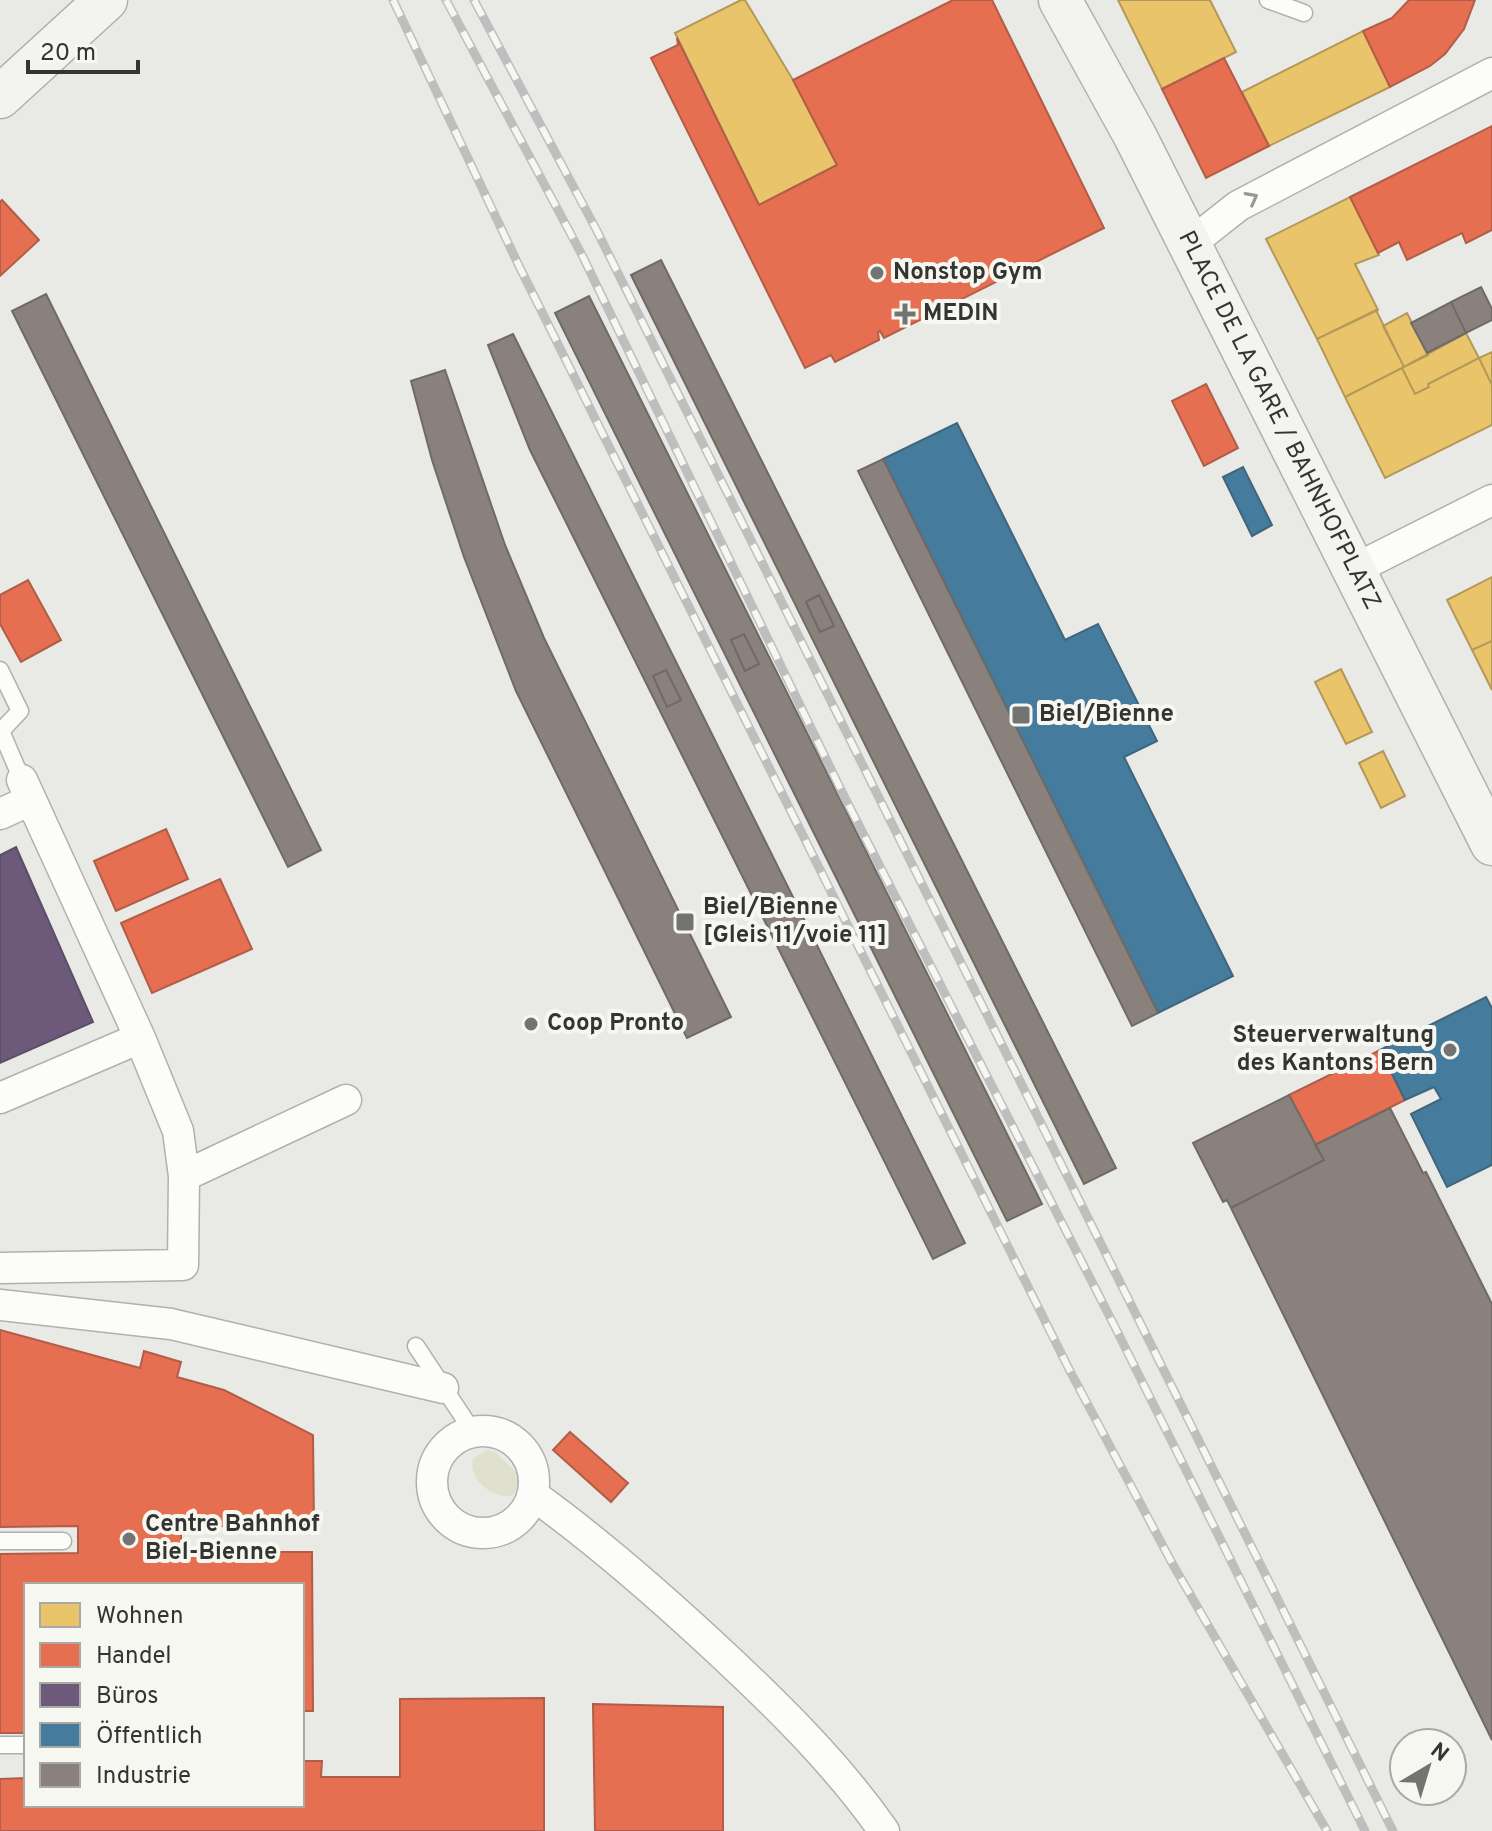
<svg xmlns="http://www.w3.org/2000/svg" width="1492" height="1831" font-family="Overpass,sans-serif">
<rect width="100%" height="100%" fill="#e9e9e6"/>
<path fill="#dfe0ce" d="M486 1450 495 1452 519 1475 520 1486 511 1496C492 1498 468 1479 473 1459Z"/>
<path fill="#e9c46a" stroke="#b39959" stroke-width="2" d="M741 0H745L793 80 837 165 759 205 675 33Z
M1118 0H1210L1236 52 1162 89Z
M1363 31 1390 87 1269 146 1242 92Z
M1350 197 1379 255 1355 264 1378 310 1317 339 1266 239Z
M1376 310 1404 367 1345 397 1317 339Z
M1407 313 1428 355 1404 367 1383 326Z
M1466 333 1479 358 1428 384 1429 387 1415 394 1402 368Z
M1492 352V385L1479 358Z
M1479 358 1492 385V425L1385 478 1345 397 1402 368 1415 394 1429 387 1428 384Z
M1492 577V641L1472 650 1447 600Z
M1492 641V690L1472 650Z
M1341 669 1372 732 1346 744 1315 682Z
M1383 751 1405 796 1381 808 1359 763Z"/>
<path fill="#e76f51" stroke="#b15d48" stroke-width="2" d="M953 0H992L1104 228 884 338 880 331 878 332 879 340 835 362 831 355 805 368 651 58 678 45 677 38 759 205 837 165 793 80Z
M1409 0H1475L1464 29 1445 54 1430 66 1390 87 1363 31 1392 18Z
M1224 58 1269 146 1206 178 1162 89Z
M1492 126V230L1466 243 1462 233 1407 260 1399 242 1378 253 1350 197Z
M2 200 39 240 0 276V202Z
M1206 384 1238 448 1204 466 1172 401Z
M28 580 61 640 21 662 0 624V595Z
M166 829 188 879 116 911 94 861Z
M220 879 252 949 152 993 121 923Z
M1380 1050 1405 1100 1315 1145 1289 1095Z
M0 1330 140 1368 144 1351 181 1362 177 1377 224 1390 313 1435 314 1526H181V1552H312L313 1711H302V1585H26V1733H0V1554L78 1553V1526L0 1527Z
M570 1432 628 1483 611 1502 553 1450Z
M544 1698V1831H0V1779L26 1778V1805H302V1761H322L321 1777H400V1699Z
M593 1704 723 1707V1831H595Z"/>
<path fill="#6d597a" stroke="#5c4e64" stroke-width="2" d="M16 847 93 1022 0 1063V855Z"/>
<path fill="#457b9d" stroke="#40667d" stroke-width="2" d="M957 423 1065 640 1098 624 1157 741 1124 757 1233 976 1158 1013 883 459Z
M1243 467 1272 525 1252 536 1223 477Z
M1486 997 1492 1008V1165L1447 1187 1411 1114 1441 1099 1434 1087 1405 1100 1380 1050Z"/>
<path fill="#8a817c" stroke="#706a66" stroke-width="2" d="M661 260 1116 1168 1084 1184 631 275Z
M1481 287 1492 309V320L1466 333 1451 302Z
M46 294 321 850 288 867 12 311Z
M589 296 1042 1204 1007 1221 555 313Z
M1451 302 1466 333 1427 353 1411 323Z
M513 334 965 1243 933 1259 530 450 488 345Z
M445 370 505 545 544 638 731 1017 687 1038 516 691 464 557 432 460 411 381Z
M883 459 1158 1013 1132 1026 858 471Z
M819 595 834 626 820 632 806 602Z
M744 634 759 664 745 671 731 640Z
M666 670 681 700 667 707 653 676Z
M1289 1095 1324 1160 1231 1208 1227 1200 1223 1202 1193 1143Z
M1390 1108 1423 1173 1426 1172 1492 1304V1740L1231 1208 1324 1160 1315 1145Z"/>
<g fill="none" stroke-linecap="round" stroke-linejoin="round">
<defs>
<path id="lane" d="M1268 0 1304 13
M0 670 20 711 1 731 22 780
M416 1346 473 1432
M0 1541H63
M0 1745H26"/>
<path id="street" d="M1190 244 1238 206 1492 73
M1353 570 1492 500
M22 780 140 1038
M0 814 31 800
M0 1098 140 1038 178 1131 184 1176 183 1265 0 1268
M184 1176 346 1100
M0 1305 171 1324 443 1388
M432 1482a51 51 0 1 1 102 0a51 51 0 1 1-102 0Z
M533 1495C600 1543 660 1596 720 1652 779 1707 837 1764 884 1831"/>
<g id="secondary">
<path id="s1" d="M1060 0 1135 136 1492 844"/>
<path d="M0 97 106 0"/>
</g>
</defs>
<use href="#lane" stroke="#b0b0ae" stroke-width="19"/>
<use href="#street" stroke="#b0b0ae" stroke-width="33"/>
<use href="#secondary" stroke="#b0b0ae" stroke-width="45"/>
<use href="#lane" stroke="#fcfcfb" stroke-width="16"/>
<use href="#street" stroke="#fcfcfb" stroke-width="30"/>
<use href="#secondary" stroke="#f3f3ef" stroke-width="42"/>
<defs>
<path id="rail" d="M393 0 520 268 1070 1371 1172 1563 1327 1831
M446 0 582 255 843 794 1114 1325 1365 1831
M474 0 596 229 1393 1831"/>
</defs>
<use href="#rail" stroke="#bebebe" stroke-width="9"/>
<use href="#rail" stroke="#f7f7f2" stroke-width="6" stroke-dasharray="18" stroke-linecap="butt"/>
</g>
<defs><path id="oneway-chevron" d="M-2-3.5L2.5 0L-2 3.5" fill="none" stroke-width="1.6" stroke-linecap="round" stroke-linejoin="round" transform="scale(2)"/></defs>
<use stroke="#989896" href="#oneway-chevron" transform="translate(1252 198) rotate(-28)"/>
<g fill="#737371" stroke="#f7f7f2" stroke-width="3">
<circle cx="877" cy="273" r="8"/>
<path d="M901 302h8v8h8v8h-8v8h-8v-8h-8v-8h8z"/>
<rect x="1011" y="705" width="20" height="20" rx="4"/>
<rect x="675" y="912" width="20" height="20" rx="4"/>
<circle cx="531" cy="1024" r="8"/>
<circle cx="1450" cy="1050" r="8"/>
<circle cx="129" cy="1539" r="8"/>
</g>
<g text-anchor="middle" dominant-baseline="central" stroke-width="8" stroke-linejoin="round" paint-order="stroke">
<g font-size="24" font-weight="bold" fill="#343432" stroke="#f7f7f2" text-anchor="start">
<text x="893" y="273">Nonstop Gym</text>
<text x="923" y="314">MEDIN</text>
<text x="1039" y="715">Biel/Bienne</text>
<text x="703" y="908">Biel/Bienne<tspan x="703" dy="28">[Gleis 11/voie 11]</tspan></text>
<text x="547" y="1024">Coop Pronto</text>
<text x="1434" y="1036" text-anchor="end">Steuerverwaltung<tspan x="1434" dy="28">des Kantons Bern</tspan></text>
<text x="145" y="1525">Centre Bahnhof<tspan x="145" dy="28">Biel-Bienne</tspan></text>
</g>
<g font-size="24" fill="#343432" stroke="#f7f7f2">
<text stroke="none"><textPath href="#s1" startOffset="474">PLACE DE LA GARE / BAHNHOFPLATZ</textPath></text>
</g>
</g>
<rect x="24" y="1583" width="280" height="224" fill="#f7f7f2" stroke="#a9a9a5" stroke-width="2"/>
<rect x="40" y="1603" width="40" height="24" fill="#e9c46a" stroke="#a9a9a5" stroke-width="2"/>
<text x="96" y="1623" font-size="24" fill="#343432">Wohnen</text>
<rect x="40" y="1643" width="40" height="24" fill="#e76f51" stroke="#a9a9a5" stroke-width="2"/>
<text x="96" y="1663" font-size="24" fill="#343432">Handel</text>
<rect x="40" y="1683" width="40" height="24" fill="#6d597a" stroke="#a9a9a5" stroke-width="2"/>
<text x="96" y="1703" font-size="24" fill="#343432">Büros</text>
<rect x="40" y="1723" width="40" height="24" fill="#457b9d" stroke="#a9a9a5" stroke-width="2"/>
<text x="96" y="1743" font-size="24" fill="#343432">Öffentlich</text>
<rect x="40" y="1763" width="40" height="24" fill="#8a817c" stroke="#a9a9a5" stroke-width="2"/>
<text x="96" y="1783" font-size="24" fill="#343432">Industrie</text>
<g transform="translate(1428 1767) rotate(38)"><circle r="38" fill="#f7f7f2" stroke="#a9a9a5" stroke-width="2"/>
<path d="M0-6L14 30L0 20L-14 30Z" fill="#737371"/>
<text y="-12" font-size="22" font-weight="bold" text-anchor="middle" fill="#343432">N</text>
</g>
<path d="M28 60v12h110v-12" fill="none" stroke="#343432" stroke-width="4"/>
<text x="40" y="60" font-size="24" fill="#343432" stroke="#f7f7f2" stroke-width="6" paint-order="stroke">20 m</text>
</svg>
